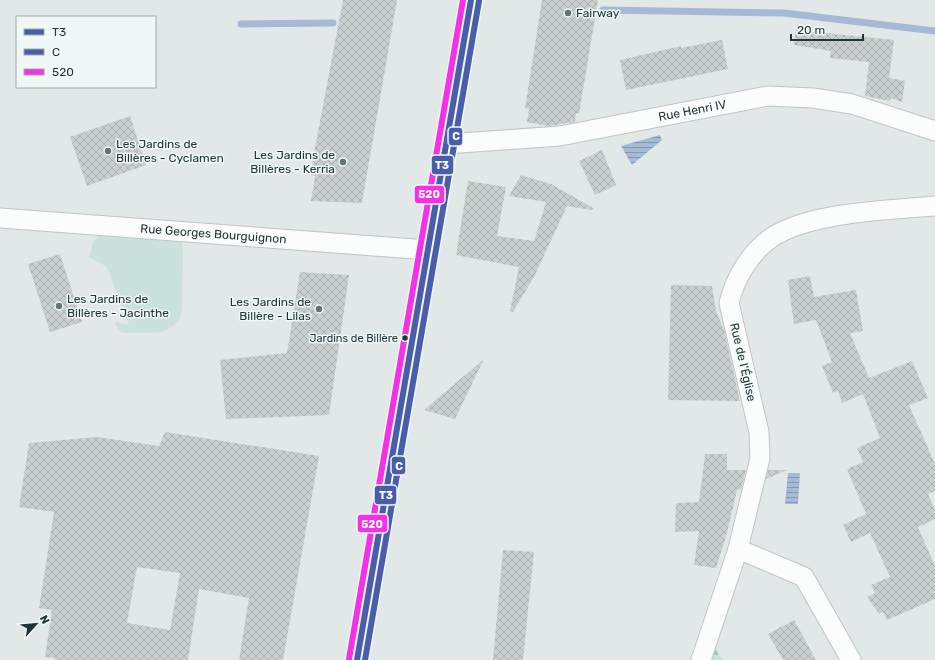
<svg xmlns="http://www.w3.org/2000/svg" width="935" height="660" font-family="Rubik,sans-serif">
<defs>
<pattern id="cemetery-stones" width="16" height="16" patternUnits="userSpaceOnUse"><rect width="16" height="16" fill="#cbe1db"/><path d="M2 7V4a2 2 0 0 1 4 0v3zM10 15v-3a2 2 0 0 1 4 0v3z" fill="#aec2bd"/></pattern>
<pattern id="water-rules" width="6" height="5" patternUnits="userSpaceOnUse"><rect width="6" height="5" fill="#a4bad6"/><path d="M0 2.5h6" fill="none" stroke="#8598af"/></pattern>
<pattern id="building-cross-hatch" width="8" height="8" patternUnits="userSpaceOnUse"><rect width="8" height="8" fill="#c9cfce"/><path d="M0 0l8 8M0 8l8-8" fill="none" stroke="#acb2b2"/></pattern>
</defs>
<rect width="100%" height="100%" fill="#e2e8e8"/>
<path fill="#cbe1db" d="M99 236 181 242 183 246 182 311C175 339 146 332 122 333L118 329 115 322 129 325 107 267 89 257 93 242Z"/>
<path fill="url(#cemetery-stones)" d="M712 644 723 660H707Z"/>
<path fill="url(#water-rules)" d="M660 135 662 140 632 165 621 146Z
M788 473H800L798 504H785Z"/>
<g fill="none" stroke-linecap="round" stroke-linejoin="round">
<path stroke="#a4bad6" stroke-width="7" d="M603 10 784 13 935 31
M241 24 333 23"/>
</g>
<path fill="url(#building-cross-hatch)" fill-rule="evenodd" d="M343 0H397L362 203 311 201 315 176 311 175 315 148Z
M542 0H598L579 114 576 113 575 122 548 126 527 122 529 109 525 108Z
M796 30 894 40 889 78 905 81 902 102 891 98 890 101 865 96 869 62 830 58 831 51 794 45Z
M722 40 728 69 626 90 620 60 681 46V48Z
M130 116 146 165 87 186 70 137Z
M602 150 616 185 595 195 579 161Z
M521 175 551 184 593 208 592 210 567 206 535 275 513 312 510 311 519 267 456 255 468 181 506 187 497 236 534 241 546 202 509 196Z
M60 254 82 322 50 332 28 264Z
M300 272 349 275 329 415 226 419 220 360 287 353Z
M810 276 814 297 856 290 863 331 850 333 869 378 912 361 928 398 909 405 935 464V491L928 494 935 510V519L918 527 935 566V599L887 620 883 612 879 614 867 597 875 593 871 585 890 577 870 533 851 542 843 525 866 514 847 469 863 462 857 448 880 438 863 394 842 403 838 391 833 393 822 366 832 362 816 320 794 324 788 280Z
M671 285 712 286 716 311 724 330 740 401 668 400Z
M484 359 455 419 424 410Z
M165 432 319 456 283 660H239L249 598 199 589 188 660H55V658L45 657 52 610 39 608 54 512 19 507 29 443 97 437 159 446ZM137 567 180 573 170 630 127 623Z
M705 454H727V470H746L741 489 737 490 727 533 716 568 694 565 699 531 675 532 676 503 699 502Z
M768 470H787L766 479Z
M503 550 534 552 523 660H493Z
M794 620 816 660H783L768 634Z"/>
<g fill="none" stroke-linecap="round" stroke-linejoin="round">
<defs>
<g id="minor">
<path id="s1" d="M446 144 560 136 768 96 813 98 852 104 935 131"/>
<path id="s2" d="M0 218 428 250"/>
<path d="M738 549 804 577 851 660"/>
<path d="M701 660 738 549 760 458 759 432 729 303C735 278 750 253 771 238 810 212 889 210 935 206"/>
</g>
<path id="secondary" d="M357 660 471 0"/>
</defs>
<use href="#minor" stroke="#bfc4c5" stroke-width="21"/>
<use href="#secondary" stroke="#bec5c6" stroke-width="24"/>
<use href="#minor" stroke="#fbfcfc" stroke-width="19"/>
<use href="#secondary" stroke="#fbfcfc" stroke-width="22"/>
<defs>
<path id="bus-1" d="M357 660 471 0"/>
<path id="bus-2" d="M365 660 479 1"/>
<path id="bus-3" d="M349 659 463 0"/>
</defs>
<use href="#bus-1" stroke="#f0f7f7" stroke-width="9"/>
<use href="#bus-2" stroke="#f0f7f7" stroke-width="9"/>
<use href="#bus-3" stroke="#f0f7f7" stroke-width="9"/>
<use href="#bus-1" stroke="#4a5da8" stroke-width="6"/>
<use href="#bus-2" stroke="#4a5da8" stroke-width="6"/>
<use href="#bus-3" stroke="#f531e7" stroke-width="6"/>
</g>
<g fill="#657477" stroke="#f0f7f7" stroke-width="1.5">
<circle cx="568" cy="13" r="4"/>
<circle cx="108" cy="151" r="4"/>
<circle cx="343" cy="162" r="4"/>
<circle cx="59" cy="306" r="4"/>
<circle cx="319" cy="309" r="4"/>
</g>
<circle fill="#21363a" stroke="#f0f7f7" stroke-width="1.5" cx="405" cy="338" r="3.5"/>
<g text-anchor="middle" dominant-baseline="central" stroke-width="3" stroke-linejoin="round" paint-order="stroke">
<g font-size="11" fill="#21363a" stroke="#f0f7f7" text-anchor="end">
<text x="398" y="338">Jardins de Billère</text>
</g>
<g font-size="12" fill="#21363a" stroke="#f0f7f7" text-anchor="start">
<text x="576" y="13">Fairway</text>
<text x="116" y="144">Les Jardins de<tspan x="116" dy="14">Billères - Cyclamen</tspan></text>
<text x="335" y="155" text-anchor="end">Les Jardins de<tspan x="335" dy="14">Billères - Kerria</tspan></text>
<text x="67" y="299">Les Jardins de<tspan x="67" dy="14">Billères - Jacinthe</tspan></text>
<text x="311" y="302" text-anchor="end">Les Jardins de<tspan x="311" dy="14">Billère - Lilas</tspan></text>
</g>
<g font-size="12" fill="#21363a" stroke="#f0f7f7">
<text stroke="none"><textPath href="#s1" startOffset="249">Rue Henri IV</textPath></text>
<text stroke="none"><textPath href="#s2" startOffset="214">Rue Georges Bourguignon</textPath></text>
<text transform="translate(743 362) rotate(77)">Rue de l'Église</text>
</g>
</g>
<g stroke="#f0f7f7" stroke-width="1.5">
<rect x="448" y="127" width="15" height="19" rx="4" fill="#4a5da8"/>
<rect x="431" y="155" width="23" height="20" rx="4" fill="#4a5da8"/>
<rect x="414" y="185" width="31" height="19" rx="4" fill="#f531e7"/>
<rect x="391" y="456" width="15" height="19" rx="4" fill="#4a5da8"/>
<rect x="374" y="485" width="23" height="20" rx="4" fill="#4a5da8"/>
<rect x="357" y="514" width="31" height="19" rx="4" fill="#f531e7"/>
</g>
<g font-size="11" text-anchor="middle" font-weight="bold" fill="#fff">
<text x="456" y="140">C</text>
<text x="442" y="169">T3</text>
<text x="429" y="198">520</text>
<text x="399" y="470">C</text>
<text x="386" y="499">T3</text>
<text x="372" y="528">520</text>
</g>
<rect x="16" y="16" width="140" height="72" fill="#f0f7f7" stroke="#9daaab"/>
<rect x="24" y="29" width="20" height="6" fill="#4a5da8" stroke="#9daaab"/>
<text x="52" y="36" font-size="12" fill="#21363a">T3</text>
<rect x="24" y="49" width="20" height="6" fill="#4a5da8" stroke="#9daaab"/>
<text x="52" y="56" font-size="12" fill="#21363a">C</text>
<rect x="24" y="69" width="20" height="6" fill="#f531e7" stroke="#9daaab"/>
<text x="52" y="76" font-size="12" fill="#21363a">520</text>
<g transform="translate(36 624) rotate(63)" stroke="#f0f7f7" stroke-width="3" paint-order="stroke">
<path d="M0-3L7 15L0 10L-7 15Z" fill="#21363a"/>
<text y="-6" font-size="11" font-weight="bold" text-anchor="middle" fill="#21363a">N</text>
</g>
<path d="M791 34v6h72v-6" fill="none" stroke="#21363a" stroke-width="2"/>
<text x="797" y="34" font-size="12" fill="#21363a" stroke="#f0f7f7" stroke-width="3" paint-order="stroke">20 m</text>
</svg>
